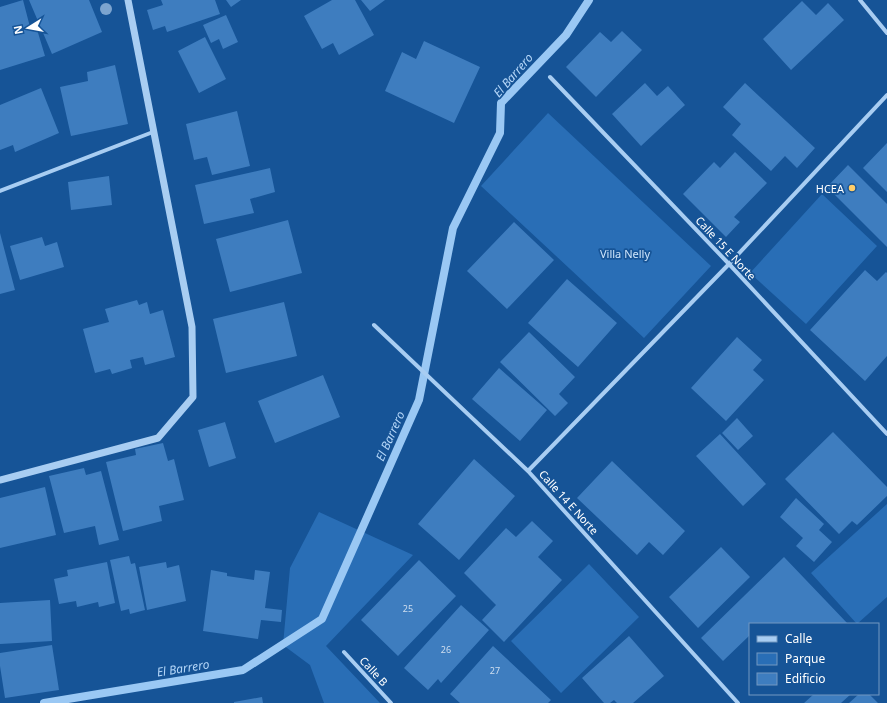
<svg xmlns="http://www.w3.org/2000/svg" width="887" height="703" font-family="'Noto Sans',sans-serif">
<rect width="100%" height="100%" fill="#165497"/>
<path fill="#296eb6" d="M548 113 711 266 644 338 481 186Z
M822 194 877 246 806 324 750 273Z
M887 504V597L857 624 811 573Z
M319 512 413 555 326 646 380 703H324L310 665 283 645 290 568Z
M589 564 639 617 561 693 511 641Z"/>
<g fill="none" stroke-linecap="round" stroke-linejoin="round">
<path stroke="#9ac8f4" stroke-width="8" d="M44 703 243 670 322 619 419 400 453 228 500 133 501 103 566 35 589 0"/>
</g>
<path fill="#3e7dbf" d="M23 0 30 27 36 26 45 56 0 70V7Z
M29 0H89L102 32 52 54Z
M161 0H215L220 14 167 32 165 26 153 30 147 10 163 5Z
M226 0H241L231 7Z
M332 0H355L374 35 339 55 333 43 322 49 304 16Z
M361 0H385L370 11Z
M802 1 816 15 828 3 844 20 791 70 763 39Z
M226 15 238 42 223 49 219 39 211 43 203 25Z
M622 31 642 50 596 97 566 67 600 32 611 42Z
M205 37 226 79 199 93 178 51Z
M424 41 480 67 454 123 385 91 402 52 416 59Z
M115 65 128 124 71 136 60 87 88 81 87 72Z
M645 83 657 96 668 86 685 105 641 146 612 114Z
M745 83 815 148 797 168 785 156 771 171 732 135 741 124 723 107Z
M41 88 59 133 15 152 13 145 0 150V105Z
M237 111 250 166 212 175 207 157 194 160 186 124Z
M887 143V192L863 168Z
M735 152 767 183 734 217 740 222 726 237 683 194 714 162 720 168Z
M848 165 887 204V247L827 187Z
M270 168 275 192 250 199 254 213 204 224 195 185Z
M109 176 112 205 71 210 68 182Z
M288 220 302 273 230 292 216 239Z
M514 222 554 260 507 309 467 271Z
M0 233 15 290 0 294Z
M42 237 45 246 57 242 64 267 20 280 10 246Z
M865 270 877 281 886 272 887 273V356L865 381 810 330Z
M567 279 617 323 578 367 528 323Z
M137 300 139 305 147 302 150 314 163 310 175 357 145 365 143 357 130 360 132 368 112 374 110 369 95 373 83 329 109 322 105 309Z
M284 302 297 356 226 373 213 319Z
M529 332 575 377 559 394 568 403 555 416 500 362Z
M737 337 762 360 753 370 764 380 726 421 691 388Z
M499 368 547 410 520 441 472 399Z
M323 375 340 417 275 443 258 401Z
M737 418 753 436 738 450 722 433Z
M225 422 236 458 209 467 198 430Z
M833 432 887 487V496L857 525 852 521 839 534 785 479Z
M720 434 766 484 743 506 696 456Z
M163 443 168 461 174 459 184 500 159 506 162 521 123 531 106 462 136 455 135 449Z
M474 459 515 496 459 560 418 524Z
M612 461 685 531 663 555 649 542 637 555 577 498Z
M84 468 86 475 101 471 119 540 99 545 95 526 64 533 49 476Z
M45 487 56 535 0 548V498Z
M796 498 824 524 819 530 832 542 814 562 796 546 803 538 780 517Z
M532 521 553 541 538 557 562 580 504 642 482 620 496 605 464 573 506 528 516 537Z
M721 547 750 577 698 628 669 597Z
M129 556 131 564 135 563 145 610 130 614 129 609 121 611 110 560Z
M784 557 848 624H750V635L723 661 701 638Z
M419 560 456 596 398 656 361 620Z
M107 562 115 603 99 607 98 602 77 607 76 601 59 604 54 579 68 576 67 570Z
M166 562 167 568 179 565 186 601 147 610 139 567Z
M211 570 227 573V576L254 580 255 570 270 572 265 608 282 610 281 622 261 620 258 639 203 631Z
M50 600 52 641 0 644V603Z
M461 605 489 630 441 683 438 679 428 690 404 668Z
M629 636 664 676 633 703H617L614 700 610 703H604L582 678Z
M52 645 59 690 5 698 0 666V653Z
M493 646 551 700 548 703H460L450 694Z
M814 694H851L841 703H804Z
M859 694H869L878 703H849Z
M262 697 263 703H234V702Z"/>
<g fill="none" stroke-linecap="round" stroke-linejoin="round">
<path stroke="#a8cdf2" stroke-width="4" d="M860 0 887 33
M550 77 729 264 887 434
M0 191 153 132
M374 325 528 471 738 703
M528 471 729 264 887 95
M344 652 391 703"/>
<path stroke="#a8cdf2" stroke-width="7" d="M0 480 158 438 193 397 192 327 128 0"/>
</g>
<circle fill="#7ca4cf" cx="106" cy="9" r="6"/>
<circle fill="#ffcd69" stroke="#165497" stroke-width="1.5" cx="852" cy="188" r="4"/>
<g text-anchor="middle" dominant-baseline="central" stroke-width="3.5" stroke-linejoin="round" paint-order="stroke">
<g font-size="9" fill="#cfdeef">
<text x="408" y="608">25</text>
<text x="446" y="649">26</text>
<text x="495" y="670">27</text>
</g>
<g font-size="11" fill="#fff" stroke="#165497" text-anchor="end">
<text x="844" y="188">HCEA</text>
</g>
<g font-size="11" fill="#fff" stroke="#165497">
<text transform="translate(726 248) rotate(47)">Calle 15 E Norte</text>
<text transform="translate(569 502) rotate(48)">Calle 14 E Norte</text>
<text transform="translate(374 671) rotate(47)">Calle B</text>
</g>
<g font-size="11" fill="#cfe6fc" stroke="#165497">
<text x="625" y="253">Villa Nelly</text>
</g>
<g font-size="12" font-style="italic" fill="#b4d6f8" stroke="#165497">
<text transform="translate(513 75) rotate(-49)">El Barrero</text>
<text transform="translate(390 436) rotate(-66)">El Barrero</text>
<text transform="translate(183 668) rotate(-9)">El Barrero</text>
</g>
</g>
<rect x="749" y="623" width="130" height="72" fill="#165497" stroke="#7398c1"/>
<rect x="757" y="636" width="20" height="6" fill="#a8cdf2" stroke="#7398c1"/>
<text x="785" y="643" font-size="12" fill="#ffffff">Calle</text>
<rect x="757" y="653" width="20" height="12" fill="#296eb6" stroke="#7398c1"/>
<text x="785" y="663" font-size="12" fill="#ffffff">Parque</text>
<rect x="757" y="673" width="20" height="12" fill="#3e7dbf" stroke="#7398c1"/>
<text x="785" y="683" font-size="12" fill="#ffffff">Edificio</text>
<g transform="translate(28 28) rotate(259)" stroke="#165497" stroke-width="3" paint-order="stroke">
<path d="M0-3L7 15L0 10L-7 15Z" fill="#ffffff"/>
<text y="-6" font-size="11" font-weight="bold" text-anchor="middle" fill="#ffffff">N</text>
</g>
</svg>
